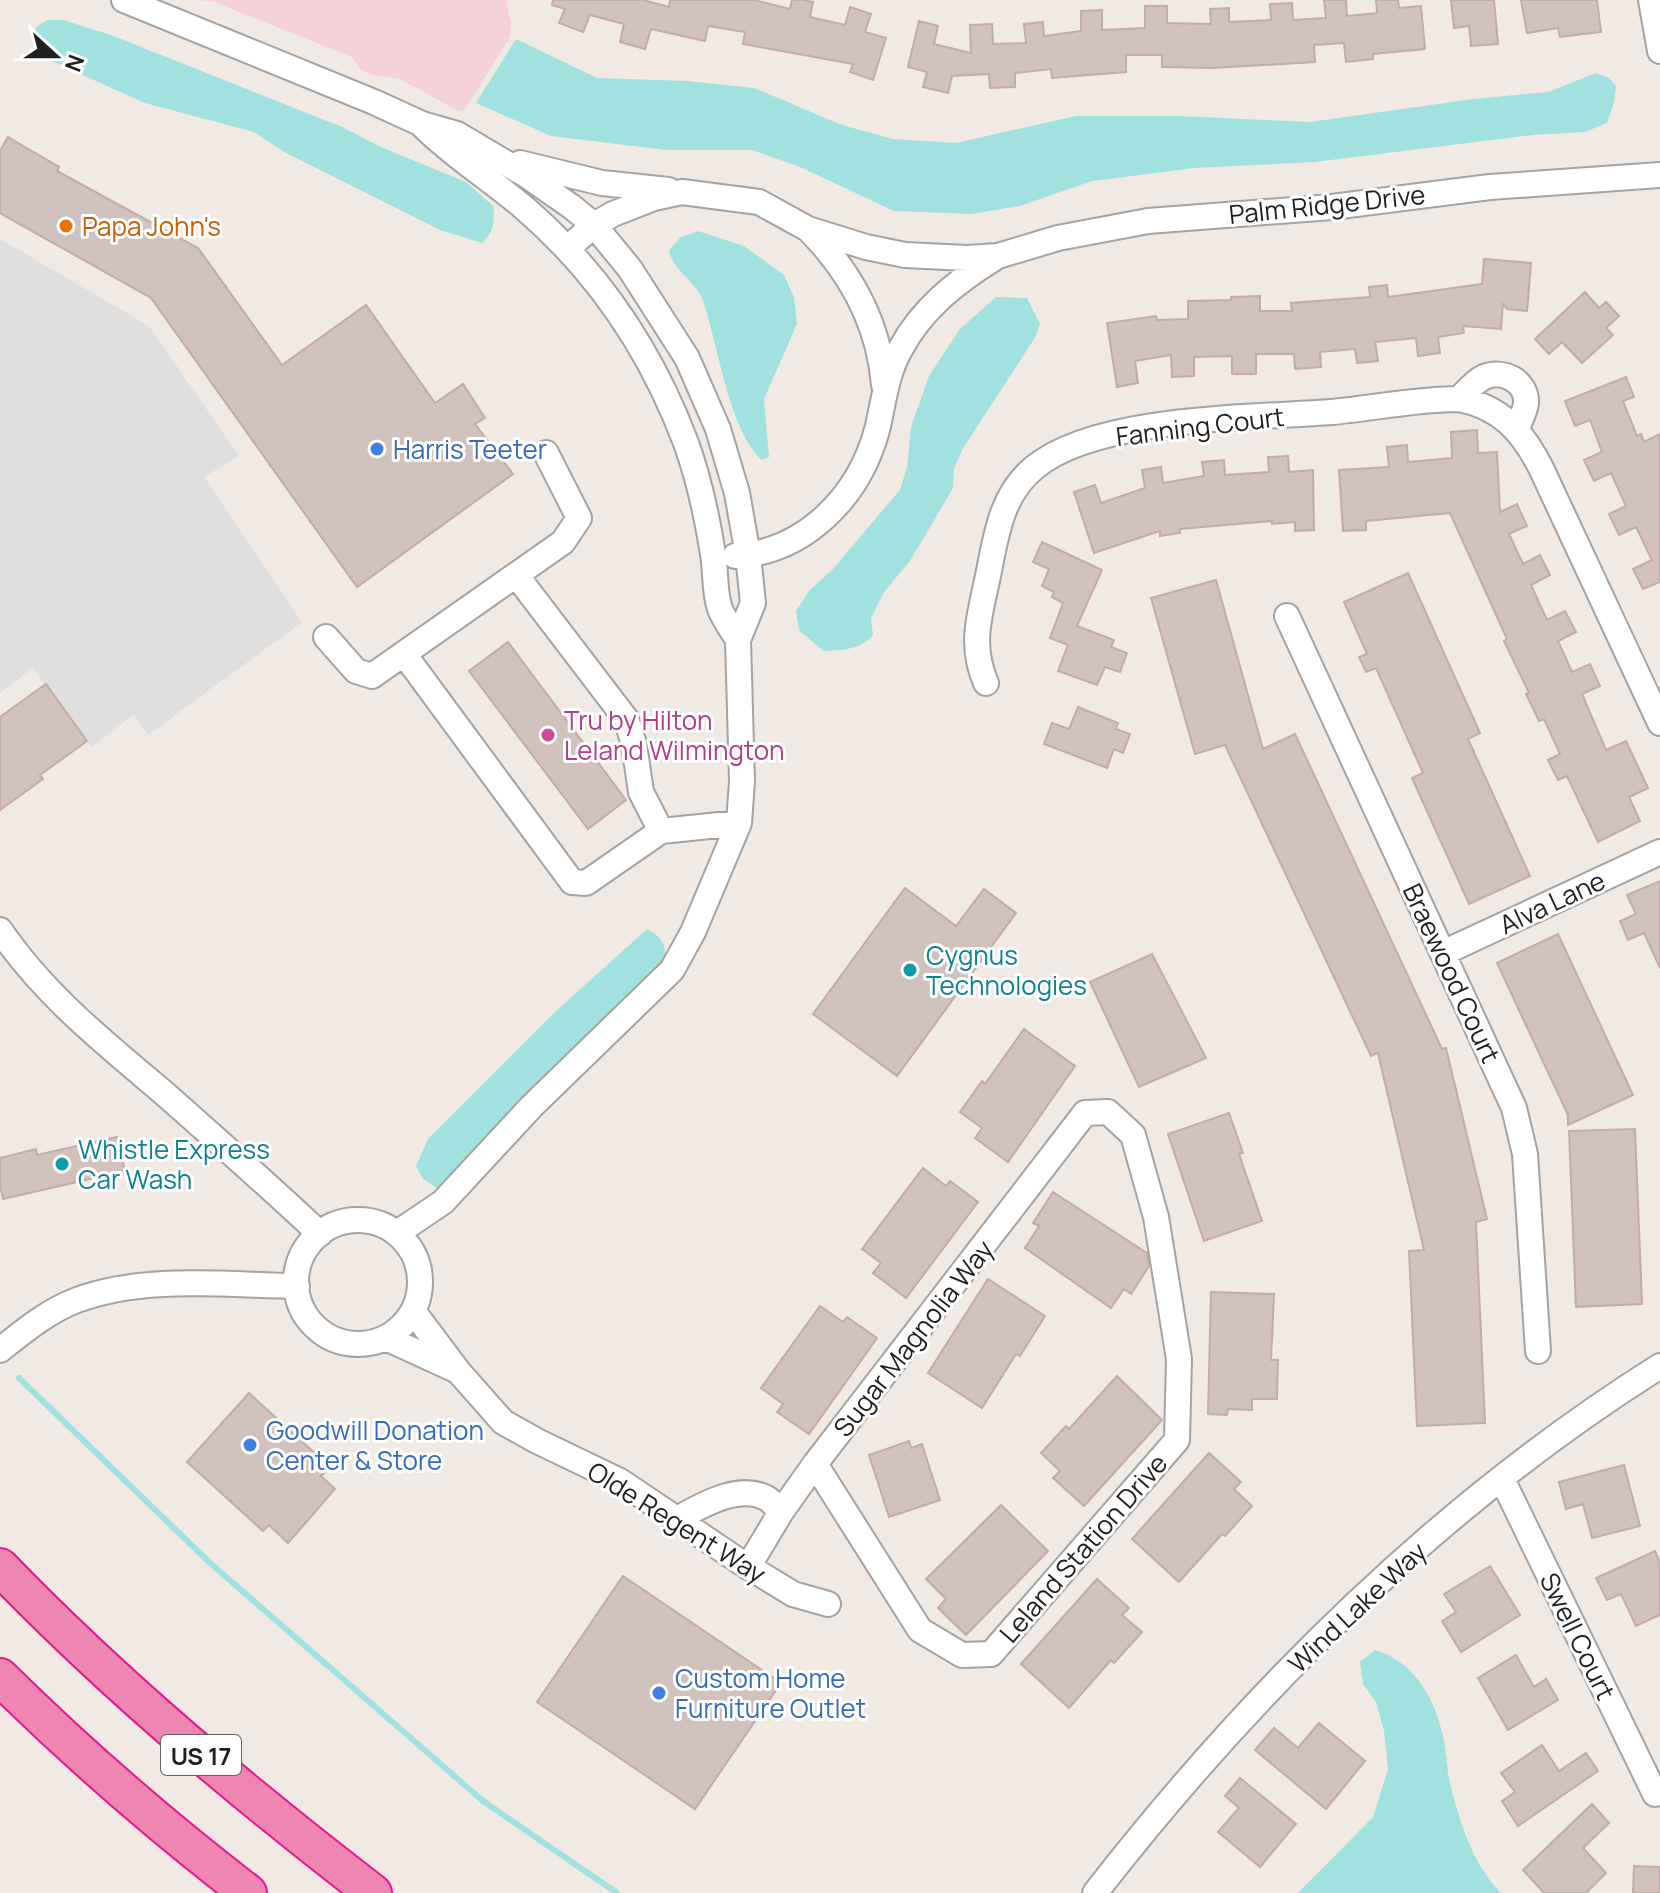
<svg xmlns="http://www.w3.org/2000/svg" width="1660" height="1893" font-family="Manrope,sans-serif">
<rect width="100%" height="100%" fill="#f1e9e4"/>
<path fill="#f3d2d9" d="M199 0H506L511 23 510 37 464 111 457 110 398 78 372 75 360 69 352 57 214 2Z"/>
<path fill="#dfdfdf" d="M0 239 149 326 239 456 204 477 302 622 148 735 134 714 92 747 33 668 0 693Z"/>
<path fill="#a1e2e1" d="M48 20H63L111 35 342 127 381 147 466 182 493 206C495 220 494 233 482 243L440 230 284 152 254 132 145 103 49 60 34 43 36 27Z
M516 39 597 78 687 81 754 88 842 125 893 139 956 143 1076 116H1176L1310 122 1473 99 1548 92 1596 73 1609 78 1616 86 1614 103 1607 123 1585 132 1533 135 1315 162 1194 168 1125 177 1092 181 1020 206 971 214 894 211 800 167 752 150H666L551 136 476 103Z
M698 231 744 246 784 275 794 297 797 324 764 399 769 457 762 460C729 431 718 344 703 301 697 282 672 270 669 250L681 237Z
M996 297 1027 298 1040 324 1036 336 964 447 954 468 953 488 910 561 884 592 871 618 873 635C860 650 842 650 823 651L799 630 796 611 810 590 832 570 900 490 907 467 911 427 929 376 960 329Z
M647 929C667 940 667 949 663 970L440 1190 423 1179 416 1166 428 1139 555 1012Z
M1375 1650C1412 1661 1433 1694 1442 1732 1447 1750 1446 1769 1451 1787 1461 1826 1473 1864 1501 1893H1298L1373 1817 1388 1769 1384 1731 1376 1702 1363 1684 1360 1662Z"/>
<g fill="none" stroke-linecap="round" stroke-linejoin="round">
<path stroke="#a1e2e1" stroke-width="6" d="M19 1378 209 1562 483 1801 617 1893"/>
</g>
<path fill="#d1c1bd" stroke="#c4aba5" stroke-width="2" d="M553 0H643L669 7 670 0H754L790 9 792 0H803L813 2 810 17 845 25 850 7 871 14 865 32 886 38 873 80 850 72 853 64 743 44 745 32 708 26 705 41 651 29 645 49 620 42 624 24 590 15 583 32 559 23 565 9 552 5Z
M1324 0H1346L1347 16 1377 13 1376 0H1398L1399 8 1421 6 1425 49 1373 54V59L1346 62 1344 43 1314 45 1315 62 1213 68 1162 67V55H1126V72L1052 78 1051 69 1015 73V87L990 88 989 74 952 76 948 93 923 87 927 72 908 67 919 21 938 26 934 44 971 53 970 25 992 24 993 44 1026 43 1024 24 1043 22 1044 36 1081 31V11L1102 10V30L1145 28V6H1167V23L1211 24 1210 9 1229 8V22L1271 20 1270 4 1292 3 1293 20 1326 18Z
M1451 0H1494L1498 44 1471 46 1469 26 1454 28Z
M1521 0H1597L1601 32 1560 37 1558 28 1527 33Z
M8 137 59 167 57 171 198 248 282 365 366 305 435 403 463 384 485 418 475 424 513 474 357 587 151 298 0 213V151Z
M1484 259 1531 263 1527 311 1507 309 1503 304 1501 329 1463 326 1464 333 1438 337 1440 353 1418 356 1416 338 1375 342 1378 361 1357 363 1355 349 1320 352 1321 367 1295 369 1294 354H1256V374H1232V356L1194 357V376L1172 377 1171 355 1135 361 1138 383 1117 387 1107 323 1156 316 1157 320 1188 319V301L1231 300V297L1260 296V311H1292L1291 303 1370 297 1369 287 1387 285 1388 297 1482 284Z
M1585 292 1599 308 1606 302 1619 316 1606 328 1613 335 1582 363 1562 342 1549 354 1535 339Z
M1626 377 1634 397 1623 401 1637 436 1641 434 1644 442 1660 434V582L1643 589 1633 569 1652 560 1636 527 1619 535 1609 514 1626 506 1611 473 1594 481 1584 460 1602 452 1590 420 1575 426 1565 401Z
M1477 430 1478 453 1497 452 1500 512 1517 504 1527 526 1509 534 1523 564 1540 555 1550 575 1531 585 1547 620 1565 611 1576 632 1558 641 1572 672 1590 664 1600 686 1582 694 1606 750 1626 741 1648 788 1629 797 1640 821 1598 842 1567 776 1558 780 1548 760 1560 754 1544 719 1539 721 1526 694 1529 693 1504 641 1507 639 1450 513 1366 521V530L1343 531 1339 470 1389 467 1387 447 1407 445 1408 462 1452 458 1451 432Z
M1288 456 1289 472 1313 470 1314 530 1295 531V522L1272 524V521L1180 529V533L1160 536V531L1094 553 1074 492 1095 485 1101 503 1145 488 1142 470 1161 467 1163 483 1204 476 1202 462 1224 460 1225 475 1269 472 1268 457Z
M1042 542 1102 570 1077 626 1114 640 1111 647 1127 653 1120 672 1105 667 1097 685 1058 671 1068 645 1050 638 1063 603 1052 597 1054 592 1042 586 1049 569 1033 562Z
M1408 573 1480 733 1468 739 1530 876 1469 904 1412 778 1423 773 1376 668 1366 672 1359 657 1367 654 1344 602Z
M1216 580 1263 749 1295 734 1442 1049 1446 1048 1487 1219 1476 1222 1485 1423 1417 1426 1409 1251 1424 1250 1378 1053 1371 1056 1225 745 1195 754 1151 598Z
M508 642 626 800 588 829 469 671Z
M46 684 87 741 40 775 43 779 0 810V717Z
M1078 707 1118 723 1116 729 1130 734 1123 753 1114 749 1107 768 1044 744 1052 723 1069 729Z
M1660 881V968L1644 933 1628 940 1620 921 1636 914 1627 895Z
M905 888 956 926 984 889 1016 913 897 1076 813 1014Z
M1558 934 1633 1095 1568 1125V1115L1497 963Z
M1152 954 1206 1058 1139 1087 1090 982Z
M1024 1029 1075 1066 1008 1162 975 1138 982 1128 960 1112 982 1081 985 1084Z
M1229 1113 1243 1153 1239 1154 1262 1221 1204 1241 1168 1134Z
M1635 1129 1642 1304 1576 1307 1569 1131Z
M117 1137 125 1171 3 1199 0 1185V1158L36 1149 37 1155Z
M923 1168 946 1186 950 1181 978 1202 906 1298 873 1273 881 1263 862 1249Z
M1053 1192 1147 1253 1149 1266 1131 1294 1124 1289 1111 1308 1025 1248 1039 1226 1033 1223Z
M988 1279 1045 1316 1020 1356 1016 1354 982 1408 928 1373Z
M1211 1292 1274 1294 1271 1360H1278L1277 1399H1252V1410L1228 1409 1227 1415 1208 1414Z
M820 1306 843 1322 847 1317 877 1338 809 1434 777 1412 783 1404 761 1388Z
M1117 1376 1162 1420 1084 1506 1053 1478 1060 1471 1041 1453 1066 1426 1069 1429Z
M249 1393 330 1467 321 1476 335 1489 288 1543 269 1525 263 1531 187 1462Z
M909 1441 911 1448 922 1444 940 1500 889 1517 869 1455Z
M1209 1453 1241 1482 1234 1489 1252 1506 1225 1536 1222 1534 1179 1582 1132 1539Z
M1624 1465 1640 1526 1592 1538 1583 1504 1566 1509 1559 1482Z
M1001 1505 1048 1551 966 1635 938 1608 946 1599 926 1579Z
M1655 1551 1660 1563V1615L1636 1626 1621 1594 1607 1600 1596 1578Z
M1490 1566 1520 1615 1461 1652 1442 1621 1456 1612 1444 1594Z
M623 1576 781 1683 695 1809 537 1702Z
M1097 1579 1129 1608 1122 1615 1142 1632 1114 1663 1111 1660 1069 1708 1021 1664Z
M1516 1655 1534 1687 1546 1679 1558 1700 1508 1730 1478 1678Z
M1319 1723 1365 1761 1326 1809 1255 1750 1274 1728 1298 1748Z
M1542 1745 1559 1771 1586 1753 1598 1771 1518 1826 1502 1801 1515 1792 1501 1773Z
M1240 1778 1296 1824 1260 1867 1218 1832 1239 1808 1225 1796Z
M1592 1804 1609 1823 1583 1848 1606 1873 1586 1893H1544L1523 1870Z
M1634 1866 1660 1867V1893H1633Z"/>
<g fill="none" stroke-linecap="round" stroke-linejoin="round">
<defs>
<path id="minor" d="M124 0 374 102 422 124 457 134 526 175 572 207 594 225 630 269 687 358 718 429 737 493 748 555 753 603 738 640 742 781 739 823 693 932 672 970 531 1107 443 1202 397 1233
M1651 0 1660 51
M423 126C453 156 489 178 522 206 597 270 651 350 686 443 699 479 707 516 713 554 716 571 714 592 720 609 724 619 732 630 738 640
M520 163 602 183 668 190
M810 231C852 274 879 324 884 385
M568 248 594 225 613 214 654 198 682 192 759 202 808 229 866 247 905 255 967 258 998 256 1058 238 1148 221 1332 207 1490 187 1660 175
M1459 399C1467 391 1474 382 1484 377 1503 369 1527 381 1526 403 1525 412 1520 420 1517 428
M735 556C806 552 859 496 877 430 884 401 886 374 901 348 922 309 956 282 993 259
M516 575 626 719 634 744 641 792 661 831
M1287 616 1514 1108 1525 1154 1538 1351
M326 637 356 671 372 676 563 542 579 518 546 453
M404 654 572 882 586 883 661 831 739 823
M986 683C969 644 980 615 988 576 996 536 1001 494 1035 467 1098 416 1252 418 1332 412 1374 408 1417 399 1459 399 1501 407 1522 431 1541 468L1660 723
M0 930C44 995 106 1044 165 1094 217 1140 269 1186 320 1234
M1443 953 1660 852
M296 1282a62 62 0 1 1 124 0a62 62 0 1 1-124 0Z
M386 1338 458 1371 413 1311
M0 1350C24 1331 48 1311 77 1300 145 1275 225 1285 297 1286
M458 1371 503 1422 537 1441 620 1481 739 1561 793 1594 828 1604
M1502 1479 1655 1794
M677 1519C701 1506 740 1482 768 1499 772 1502 777 1508 781 1512
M748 1567 781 1512 815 1464 1085 1113 1108 1112 1133 1135 1156 1217 1179 1359 1177 1440 991 1654 962 1655 920 1630 815 1464
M1095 1893C1253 1690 1441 1504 1660 1366"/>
<path id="highway" d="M0 1567C115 1686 242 1792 373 1893
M0 1677C78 1754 161 1826 248 1893"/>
</defs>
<use href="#minor" stroke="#a3a3a3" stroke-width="28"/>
<use href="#highway" stroke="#eb1594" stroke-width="40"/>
<use href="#minor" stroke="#fff" stroke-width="24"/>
<use href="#highway" stroke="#ef85b3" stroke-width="36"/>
</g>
<circle fill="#e8710a" stroke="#fff" stroke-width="3" cx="66" cy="226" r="8"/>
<g fill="#3f7fe0" stroke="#fff" stroke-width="3">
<circle cx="377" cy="449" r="8"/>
<circle cx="250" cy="1445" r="8"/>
<circle cx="659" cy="1693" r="8"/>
</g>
<circle fill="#d1479c" stroke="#fff" stroke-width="3" cx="548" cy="735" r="8"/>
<g fill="#0f9aa8" stroke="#fff" stroke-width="3">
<circle cx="910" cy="970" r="8"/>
<circle cx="62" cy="1164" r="8"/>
</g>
<g text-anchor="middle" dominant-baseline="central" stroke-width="6" stroke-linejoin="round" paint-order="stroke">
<rect fill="#fff" stroke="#626262" stroke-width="2" x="161" y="1735" width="80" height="40" rx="6"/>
<g font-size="24" font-weight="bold" fill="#1f1f1f">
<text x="201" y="1755">US 17</text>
</g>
<g font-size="26" fill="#1f1f1f" stroke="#fff">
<text transform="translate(1327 204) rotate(-6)">Palm Ridge Drive</text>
<text transform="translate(1200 426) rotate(-7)">Fanning Court</text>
<text transform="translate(1552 902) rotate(-25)">Alva Lane</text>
<text transform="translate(1452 973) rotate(65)">Braewood Court</text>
<text transform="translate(913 1338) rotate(-52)">Sugar Magnolia Way</text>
<text transform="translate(677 1522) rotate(32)">Olde Regent Way</text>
<text transform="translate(1083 1548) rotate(-49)">Leland Station Drive</text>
<text transform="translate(1357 1607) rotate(-43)">Wind Lake Way</text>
<text transform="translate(1578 1636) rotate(64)">Swell Court</text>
</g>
<g font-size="26" fill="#c56008" stroke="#fff" text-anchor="start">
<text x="82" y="226">Papa John's</text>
</g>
<g font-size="26" fill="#366cbe" stroke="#fff" text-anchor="start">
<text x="393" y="449">Harris Teeter</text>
<text x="266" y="1430">Goodwill Donation<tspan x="266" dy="30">Center &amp; Store</tspan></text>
<text x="675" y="1678">Custom Home<tspan x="675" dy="30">Furniture Outlet</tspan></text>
</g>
<g font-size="26" fill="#b23c85" stroke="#fff" text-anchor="start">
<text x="564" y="720">Tru by Hilton<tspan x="564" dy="30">Leland Wilmington</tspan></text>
</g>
<g font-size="26" fill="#0d838f" stroke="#fff" text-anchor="start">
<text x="926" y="955">Cygnus<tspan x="926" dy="30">Technologies</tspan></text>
<text x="78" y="1149">Whistle Express<tspan x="78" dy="30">Car Wash</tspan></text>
</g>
</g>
<g transform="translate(56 56) rotate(111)" stroke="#ffffff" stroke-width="6" paint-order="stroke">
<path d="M0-6L14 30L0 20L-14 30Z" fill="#1f1f1f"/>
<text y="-12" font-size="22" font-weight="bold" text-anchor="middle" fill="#1f1f1f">N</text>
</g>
</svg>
